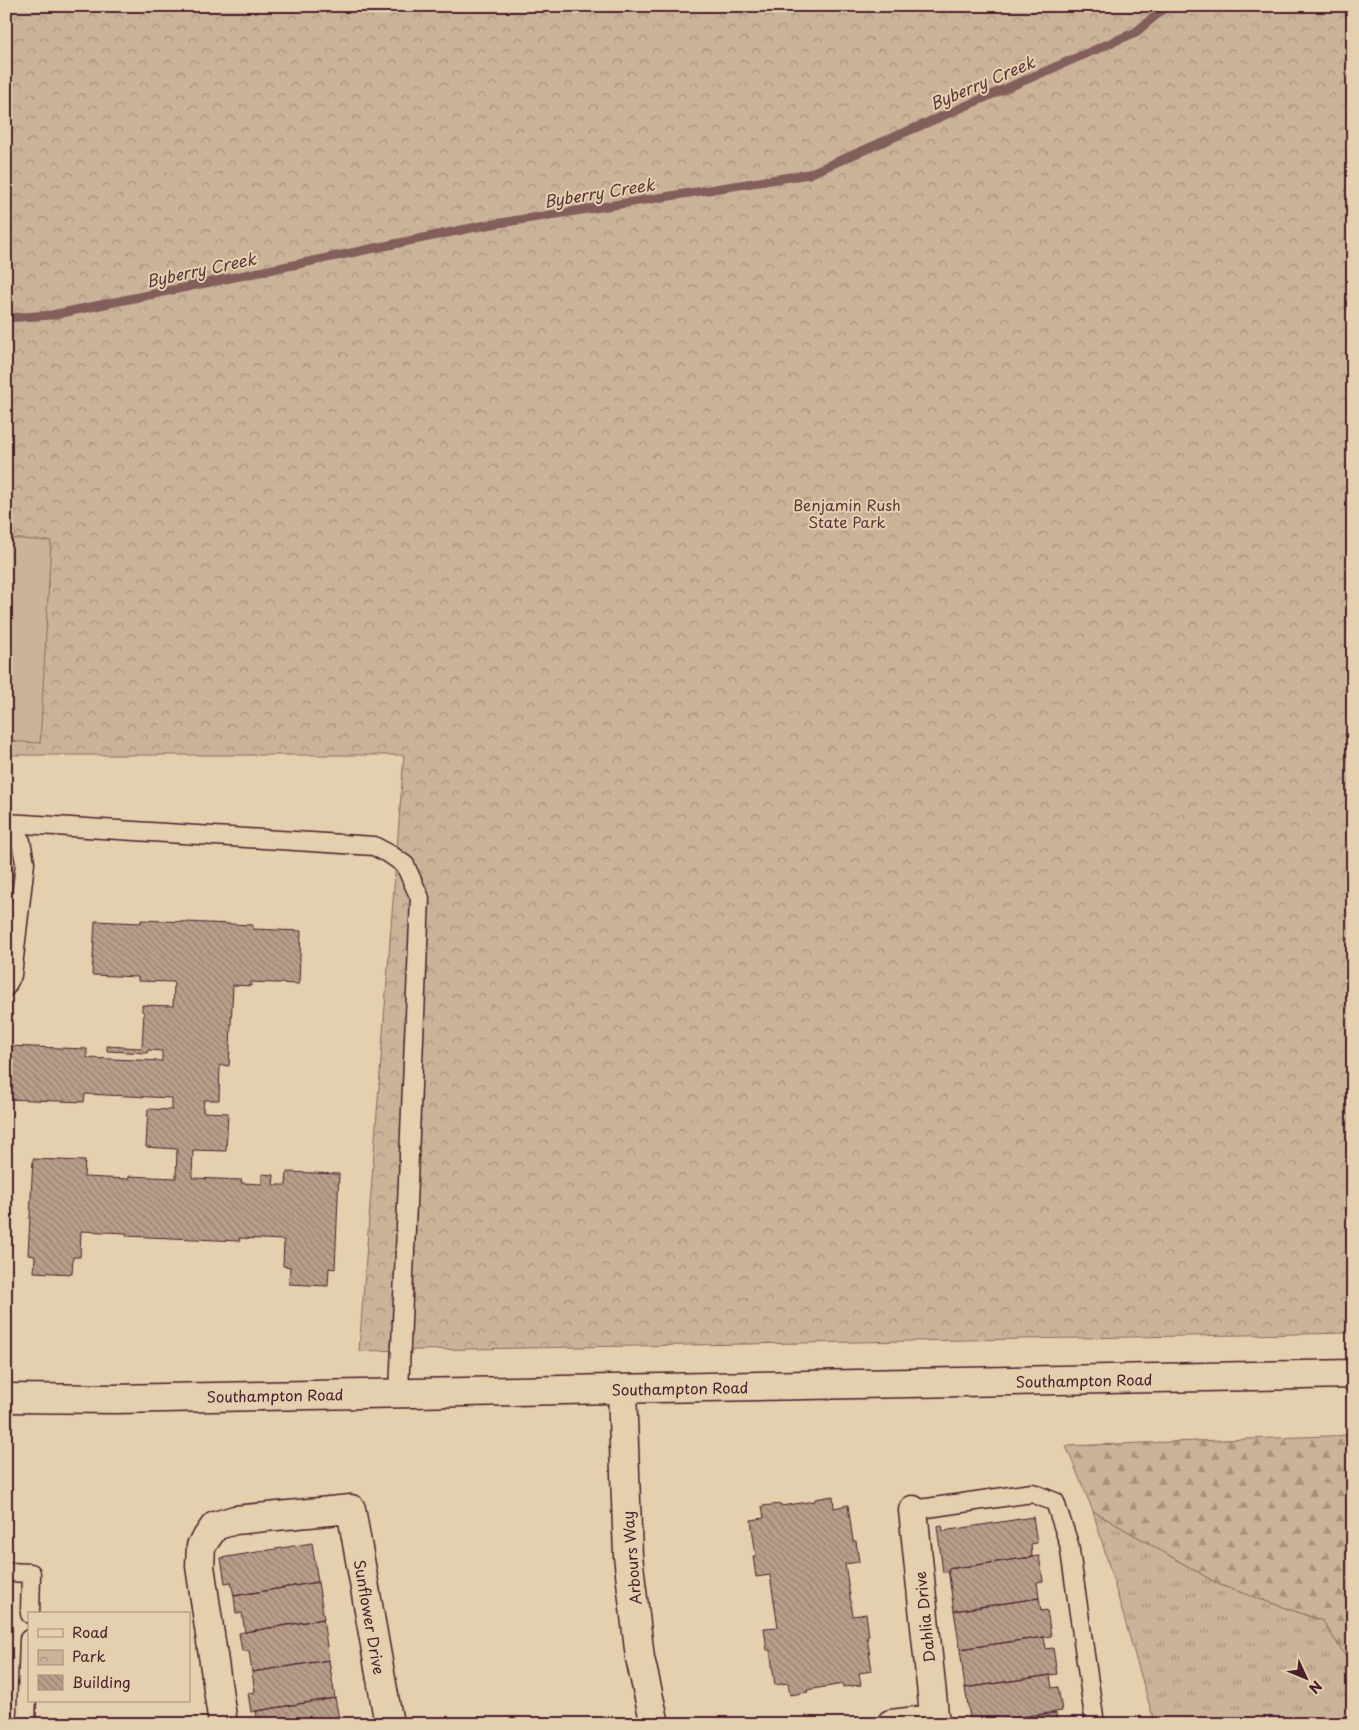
<svg xmlns="http://www.w3.org/2000/svg" width="1359" height="1730" font-family="'Playpen Sans',sans-serif">
<defs>
<pattern id="grass-tufts" width="24" height="20" patternUnits="userSpaceOnUse" patternTransform="scale(1.25)"><rect width="24" height="20" fill="#cbb399"/><path d="M3 7l-1-3M5 7V3M7 7l1-3M15 17l-1-3M17 17v-4M19 17l1-3" fill="none" stroke="#a7917d"/></pattern>
<pattern id="forest-firs" width="22" height="20" patternUnits="userSpaceOnUse" patternTransform="scale(1.25)"><rect width="22" height="20" fill="#cbb399"/><path d="M5 1l3.5 6h-7zM16 11l3.5 6h-7z" fill="#a7917d"/></pattern>
<pattern id="park-crowns" width="20" height="18" patternUnits="userSpaceOnUse" patternTransform="scale(1.25)"><rect width="20" height="18" fill="#cbb399"/><path d="M2 6a3 3 0 1 1 6 0M12 15a3 3 0 1 1 6 0" fill="none" stroke="#a7917d"/></pattern>
<pattern id="building-back-hatch" width="6" height="6" patternUnits="userSpaceOnUse" patternTransform="scale(1.25)"><rect width="6" height="6" fill="#b99e8a"/><path d="M-1 5l2 2M0 0l6 6M5-1l2 2" fill="none" stroke="#988071"/></pattern>
</defs>
<rect width="100%" height="100%" fill="#e4cfae"/>
<filter id="ink" filterUnits="userSpaceOnUse"><feTurbulence type="fractalNoise" baseFrequency=".02" numOctaves="2"/><feDisplacementMap in="SourceGraphic" scale="10" xChannelSelector="R" yChannelSelector="G"/><feConvolveMatrix kernelMatrix="1 2 1 2 8 2 1 2 1" color-interpolation-filters="sRGB"/></filter>
<g filter="url(#ink)">
<path fill="url(#grass-tufts)" stroke="#8a6962" d="M1093 1511 1220 1585 1323 1621 1353 1668V1724H1155Z"/>
<path fill="url(#forest-firs)" stroke="#8a6962" d="M1353 1435V1668L1323 1621 1220 1585 1093 1511 1066 1446Z"/>
<path fill="url(#park-crowns)" stroke="#8a6962" d="M6 6H1353V1333L359 1351 404 755H6Z"/>
<path fill="#cbb399" stroke="#8a6962" d="M6 538 51 541 40 743 6 741Z"/>
<g fill="none" stroke-linecap="round" stroke-linejoin="round">
<path stroke="#825f5a" stroke-width="9" d="M6 318 52 315 481 226 809 174 1136 32 1167 6"/>
</g>
<path fill="url(#building-back-hatch)" stroke="#4a1f2b" d="M141 920 253 925V929L301 931 299 984 251 982V986L233 985 229 1066 220 1065 219 1100H204L203 1112 228 1113 226 1151 193 1150 192 1178 242 1180 241 1183 262 1184V1174L274 1175 273 1185H286L287 1172 339 1174 335 1269 329 1268 328 1286 289 1284 290 1267 283 1266 284 1240 239 1238 240 1241 126 1236 127 1233 81 1231 80 1257H73L72 1274 34 1272 35 1256 28 1255 33 1159 85 1161 84 1177 129 1179V1176L176 1178 177 1149 146 1147 148 1109 172 1110V1098L85 1094 84 1102 6 1099V1046L87 1049V1058L162 1061V1051L148 1050 147 1053 107 1051V1046L140 1048 142 1046 144 1012 142 1011V1005L173 1006 174 982 138 981V977L92 975 95 921 141 923Z
M833 1496 834 1508 848 1505 853 1541H856L859 1562 845 1564 853 1616 866 1614 869 1636H867L872 1671 859 1673 861 1685 843 1687V1684L807 1690 808 1692 790 1695 788 1683 775 1685 770 1650H767L764 1628 778 1627 770 1575 756 1577 753 1556H756L751 1520 764 1518 762 1506 781 1504V1506L815 1501V1499Z
M1033 1517 1037 1543 1031 1544 1032 1557 948 1569 949 1572H943L937 1526 942 1525 943 1531Z
M312 1543 318 1582 234 1596 231 1582 225 1583 221 1558Z
M1039 1556 1043 1581 1037 1582 1039 1598 954 1611 948 1569Z
M318 1582 324 1619 245 1632 242 1613 236 1614 234 1596Z
M1039 1598 1041 1611 1047 1610 1051 1636 960 1649 954 1611Z
M323 1619 329 1660 252 1672 249 1651H242L239 1633Z
M1044 1637 1046 1649 1053 1648 1057 1674 965 1688 960 1649Z
M329 1660 335 1698 251 1712 248 1693 255 1692 252 1672Z
M1050 1675 1052 1688 1058 1687 1062 1711 971 1724 965 1688Z
M335 1698 340 1724H258L256 1711Z
M1056 1713 1057 1724H979Z"/>
<g fill="none" stroke-linecap="round" stroke-linejoin="round">
<defs>
<path id="lane" d="M6 823 21 841 25 863 12 975 6 987
M7 823 374 846 391 855 405 865 420 898 399 1392
M913 1510 1032 1493 1055 1502 1069 1544 1095 1724
M6 1572 31 1573 30 1614
M26 1724 29 1639"/>
<path id="street" d="M622 1390 628 1556 640 1658 655 1724
M913 1510 935 1724
M223 1724 200 1566 201 1546 215 1526 235 1520 351 1509 389 1724
M891 1724 934 1719"/>
<path id="secondary" d="M6 1398 116 1399 1353 1374"/>
</defs>
<use href="#lane" stroke="#4a1f2b" stroke-width="21"/>
<use href="#street" stroke="#4a1f2b" stroke-width="31"/>
<use href="#secondary" stroke="#4a1f2b" stroke-width="31"/>
<use href="#lane" stroke="#e4cfae" stroke-width="18"/>
<use href="#street" stroke="#e4cfae" stroke-width="28"/>
<use href="#secondary" stroke="#e4cfae" stroke-width="28"/>
</g>
</g>
<g text-anchor="middle" dominant-baseline="central" stroke-width="4" stroke-linejoin="round" paint-order="stroke">
<g font-size="15" fill="#5d353c" stroke="#e4cfae">
<text x="847" y="504">Benjamin Rush<tspan x="847" dy="17">State Park</tspan></text>
</g>
<g font-size="15" fill="#4a1f2b" stroke="#e4cfae">
<text transform="translate(1084 1380) rotate(-1)">Southampton Road</text>
<text transform="translate(680 1388) rotate(-1)">Southampton Road</text>
<text transform="translate(275 1395) rotate(-1)">Southampton Road</text>
<text transform="translate(631 1558) rotate(-95)">Arbours Way</text>
<text transform="translate(370 1617) rotate(80)">Sunflower Drive</text>
<text transform="translate(924 1617) rotate(-96)">Dahlia Drive</text>
</g>
<g font-size="16" font-style="italic" fill="#5d343b" stroke="#e4cfae">
<text transform="translate(982 82) rotate(-23)">Byberry Creek</text>
<text transform="translate(599 192) rotate(-9)">Byberry Creek</text>
<text transform="translate(201 269) rotate(-12)">Byberry Creek</text>
</g>
</g>
<rect width="1359" height="1730" fill="none" stroke="#e4cfae" stroke-width="25"/>
<rect x="12" y="12" width="1334" height="1705" fill="none" stroke="#4a1f2b" stroke-width="2" filter="url(#ink)"/>
<rect x="28" y="1612" width="162" height="90" fill="#e4cfae" stroke="#a6897a"/>
<rect x="38" y="1629" width="25" height="8" fill="#e4cfae" stroke="#a6897a"/>
<text x="72" y="1638" font-size="15" fill="#4a1f2b">Road</text>
<rect x="38" y="1650" width="25" height="15" fill="url(#park-crowns)" stroke="#a6897a"/>
<text x="72" y="1662" font-size="15" fill="#4a1f2b">Park</text>
<rect x="38" y="1675" width="25" height="15" fill="url(#building-back-hatch)" stroke="#a6897a"/>
<text x="72" y="1688" font-size="15" fill="#4a1f2b">Building</text>
<g transform="translate(1306 1678) rotate(134)" stroke="#e4cfae" stroke-width="4" paint-order="stroke">
<path d="M0-4L9 19L0 12L-9 19Z" fill="#4a1f2b"/>
<text y="-8" font-size="14" font-weight="bold" text-anchor="middle" fill="#4a1f2b">N</text>
</g>
</svg>
